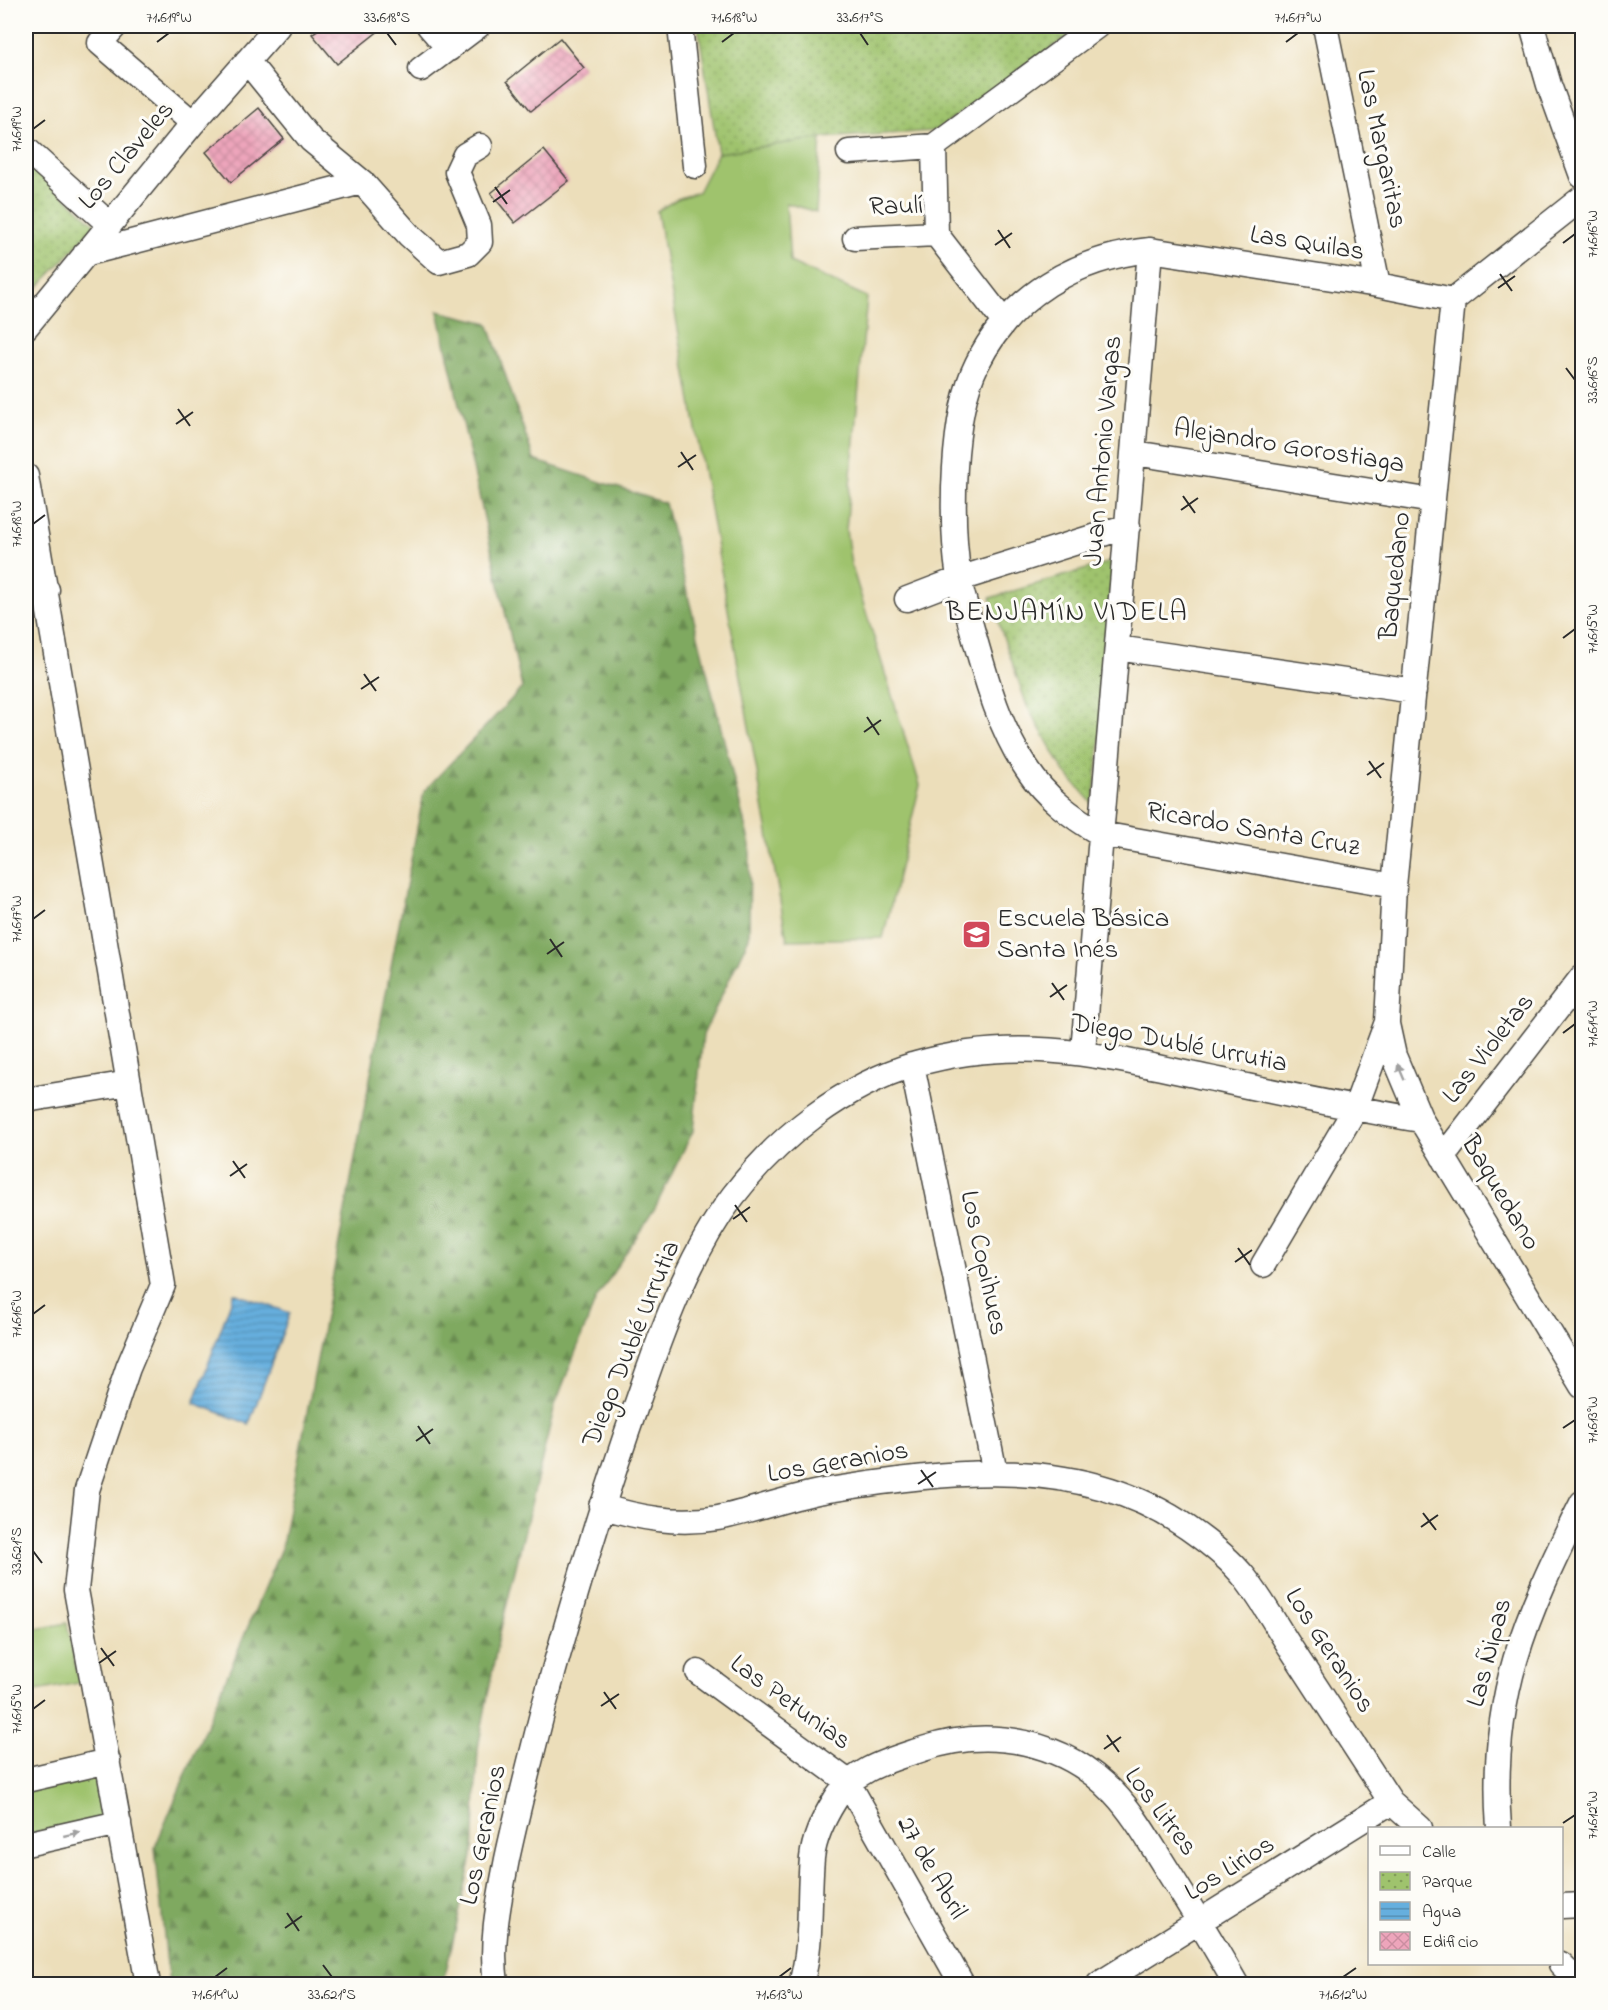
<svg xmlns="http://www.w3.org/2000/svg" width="1608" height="2010" font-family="'Indie Flower',sans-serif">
<defs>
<pattern id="forest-firs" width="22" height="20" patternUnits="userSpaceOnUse" patternTransform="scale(1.5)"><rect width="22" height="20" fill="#7fa960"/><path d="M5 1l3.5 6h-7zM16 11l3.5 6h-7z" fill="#688a4f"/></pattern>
<pattern id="park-dots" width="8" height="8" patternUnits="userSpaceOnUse" patternTransform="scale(1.5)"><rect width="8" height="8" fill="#9fc36d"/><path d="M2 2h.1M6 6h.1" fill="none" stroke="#829f5a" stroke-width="1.8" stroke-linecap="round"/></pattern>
<pattern id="water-rules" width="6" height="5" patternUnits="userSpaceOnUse" patternTransform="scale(1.5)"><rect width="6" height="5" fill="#66afde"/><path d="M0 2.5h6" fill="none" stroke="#548fb4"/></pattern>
<pattern id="building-cross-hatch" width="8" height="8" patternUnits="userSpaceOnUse" patternTransform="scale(1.5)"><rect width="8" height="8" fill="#eda5bb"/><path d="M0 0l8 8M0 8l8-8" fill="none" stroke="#cb8ea1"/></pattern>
</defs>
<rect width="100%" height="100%" fill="#fdfcf7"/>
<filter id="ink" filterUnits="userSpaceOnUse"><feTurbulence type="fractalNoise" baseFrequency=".0167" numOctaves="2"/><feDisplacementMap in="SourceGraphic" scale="12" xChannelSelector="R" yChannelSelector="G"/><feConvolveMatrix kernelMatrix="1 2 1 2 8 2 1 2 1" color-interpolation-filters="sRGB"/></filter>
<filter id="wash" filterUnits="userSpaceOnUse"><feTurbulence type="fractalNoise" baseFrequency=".008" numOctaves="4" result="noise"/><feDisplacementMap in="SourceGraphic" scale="24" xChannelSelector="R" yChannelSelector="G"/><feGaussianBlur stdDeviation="1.35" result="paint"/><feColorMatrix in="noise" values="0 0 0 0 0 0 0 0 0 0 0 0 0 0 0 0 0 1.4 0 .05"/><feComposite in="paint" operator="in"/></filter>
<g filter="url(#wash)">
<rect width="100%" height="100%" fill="#ecdeba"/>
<path fill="#9fc36d" stroke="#65774c" stroke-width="1.5" d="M821 138 816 212 786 203 790 262 867 297 846 530 851 564 920 785 883 938 787 940 657 211 677 199 698 192 718 153Z
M67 1623 79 1683 26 1693V1631Z
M99 1774 108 1816 26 1835V1788Z"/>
<path fill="url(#forest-firs)" stroke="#556a46" stroke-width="1.5" d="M438 311 488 323 534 460 665 503 750 845 749 937 703 1035 693 1131 655 1208 596 1299 555 1405 498 1641 478 1748 473 1852 446 1971 440 1984H169L155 1847 282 1546 424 791 522 688Z"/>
<path fill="url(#park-dots)" stroke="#65774c" stroke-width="1.5" d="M698 26H1082L935 131 821 138 718 153Z
M26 161 96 225 26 300Z
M1120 559 1093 804 1064 771 1027 706 990 598Z"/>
<path fill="url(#water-rules)" stroke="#486d84" stroke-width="1.5" d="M234 1293 290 1313 249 1424 194 1403Z"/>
<g id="blocks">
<path fill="url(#building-cross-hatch)" d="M323 26H385L337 64 312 34Z
M560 38 584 68 531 111 507 81Z
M259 108 284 139 231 182 206 152Z
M544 150 569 181 515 223 491 193Z"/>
</g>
</g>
<g filter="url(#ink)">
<use href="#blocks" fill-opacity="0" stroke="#484640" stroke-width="1.5"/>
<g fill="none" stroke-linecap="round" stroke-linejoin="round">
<defs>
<path id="minor" d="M115 26 100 43 193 123
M429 26 449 49
M680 26 695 166
M1325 26 1378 285
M1532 26 1549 85 1582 176
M247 61 311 140 362 182 409 235 439 262 468 254 480 242 479 225 457 172 465 155 480 146
M421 69 478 26
M26 149 109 224
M849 152 934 146
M936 234 934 146 1097 26
M936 234 1004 322
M855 238 936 234
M85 254 362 182
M26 327 193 123 278 26
M1135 453 1433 501
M26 476 163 1285 128 1368 87 1490 76 1590 148 1984
M26 594 47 590
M907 599 959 579 1128 526
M1117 648 1414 691
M1394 886 1101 834C1072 817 1046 798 1027 769 998 727 984 671 970 622 967 608 961 593 959 578 950 520 951 416 977 364 1011 295 1076 258 1150 250L1378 285 1453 300
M1387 1024 1394 1056 1421 1120 1582 1386
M1083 1051 1150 250
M912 1065 995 1473
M26 1100 129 1083
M1443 1157 1582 977
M1263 1265 1355 1109 1387 1022 1394 886 1453 300 1582 198
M601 1506C639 1518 677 1525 718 1518 755 1511 791 1496 829 1490 950 1471 1081 1453 1188 1528 1208 1542 1230 1559 1245 1578 1263 1601 1277 1627 1292 1650 1325 1701 1358 1752 1391 1802L1420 1828
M698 1672 847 1781 962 1984
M26 1780 108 1761
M1499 1828C1489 1697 1525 1617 1582 1503
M26 1844 119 1823
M1562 1906 1582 1905
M1561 1964 1581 1984
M496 1984C490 1942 499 1901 507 1859 518 1808 531 1757 544 1706 572 1603 602 1503 637 1403 661 1333 688 1256 733 1196 778 1137 844 1085 916 1064 1019 1034 1103 1056 1204 1077 1276 1092 1348 1108 1421 1120
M801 1984C813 1943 808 1901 812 1858 814 1839 825 1816 835 1800 853 1769 890 1760 923 1749 990 1726 1065 1741 1114 1793 1135 1815 1150 1843 1166 1868 1190 1906 1214 1945 1236 1984
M1099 1984 1391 1802"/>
</defs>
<use href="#minor" stroke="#484640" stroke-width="27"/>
<use href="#minor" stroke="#fff" stroke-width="24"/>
</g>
<defs><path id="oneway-solid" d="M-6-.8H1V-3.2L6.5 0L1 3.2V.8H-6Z" transform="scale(1.5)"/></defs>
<g fill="#a0a0a0">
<use href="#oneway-solid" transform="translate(1401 1072) rotate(-113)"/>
<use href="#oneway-solid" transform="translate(72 1834) rotate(-13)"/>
</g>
</g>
<path fill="none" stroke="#2b2b2b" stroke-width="2" d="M387 33 396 45M860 33 868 45M157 42 169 33M722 42 734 33M1286 42 1298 33M33 129 45 120M495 187 507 204M493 202 510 190M998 230 1010 248M1563 243 1575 234M995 245 1012 233M1500 274 1512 291M1498 288 1515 276M1566 368 1575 380M178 409 190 426M176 424 193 412M681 452 693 470M678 467 696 455M1183 496 1195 513M1181 510 1198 498M33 524 45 515M1563 638 1575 629M364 674 376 691M361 689 379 677M867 717 879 735M864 732 881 720M1369 761 1381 778M1367 775 1384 763M33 919 45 910M550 939 562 957M547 954 564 942M1052 983 1064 1000M1050 997 1067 985M1563 1033 1575 1024M233 1161 245 1178M230 1176 247 1164M735 1205 747 1222M733 1219 750 1207M1238 1248 1250 1265M1235 1262 1252 1250M33 1314 45 1305M418 1426 430 1444M1563 1428 1575 1420M416 1441 433 1429M921 1470 933 1487M918 1484 936 1472M1423 1513 1436 1530M1421 1527 1438 1515M33 1551 42 1563M101 1648 114 1666M99 1663 116 1651M604 1692 616 1709M601 1706 619 1694M33 1709 45 1700M1107 1735 1119 1752M1104 1749 1121 1737M1563 1823 1575 1815M287 1913 299 1931M285 1928 302 1916M323 1965 332 1977M215 1977 227 1968M779 1977 791 1968M1343 1977 1356 1968"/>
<defs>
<symbol id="school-square" viewBox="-11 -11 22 22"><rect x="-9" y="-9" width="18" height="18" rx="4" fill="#d1495b" stroke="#fdfcf7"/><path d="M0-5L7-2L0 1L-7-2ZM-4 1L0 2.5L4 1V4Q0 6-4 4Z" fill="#fff"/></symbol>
</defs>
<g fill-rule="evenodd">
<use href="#school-square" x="960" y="918" width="33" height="33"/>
</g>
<g text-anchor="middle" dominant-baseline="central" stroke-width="6" stroke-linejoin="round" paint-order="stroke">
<g font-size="27" fill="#2b2b2b" stroke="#fdfcf7">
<text transform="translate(1381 149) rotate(78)">Las Margaritas</text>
<text transform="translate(127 156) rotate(-50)">Los Claveles</text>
<text transform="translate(896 207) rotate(-1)">Raulí</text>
<text transform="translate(1307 244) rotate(9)">Las Quilas</text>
<text transform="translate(1289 447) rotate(9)">Alejandro Gorostiaga</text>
<text transform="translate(1104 451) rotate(-85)">Juan Antonio Vargas</text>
<text transform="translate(1396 576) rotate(-84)">Baquedano</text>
<text transform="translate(1253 830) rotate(10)">Ricardo Santa Cruz</text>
<text transform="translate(1179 1044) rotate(11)">Diego Dublé Urrutia</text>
<text transform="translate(1489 1049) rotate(-52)">Las Violetas</text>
<text transform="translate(1500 1193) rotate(59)">Baquedano</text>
<text transform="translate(983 1263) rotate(78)">Los Copihues</text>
<text transform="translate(632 1344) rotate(-68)">Diego Dublé Urrutia</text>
<text transform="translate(838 1463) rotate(-10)">Los Geranios</text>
<text transform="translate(1329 1651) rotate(57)">Los Geranios</text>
<text transform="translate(1490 1653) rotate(-75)">Las Ñipas</text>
<text transform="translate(790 1703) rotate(36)">Las Petunias</text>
<text transform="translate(1160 1812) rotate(53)">Los Litres</text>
<text transform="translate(484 1835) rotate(-78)">Los Geranios</text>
<text transform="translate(931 1868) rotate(60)">27 de Abril</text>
<text transform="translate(1230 1869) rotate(-32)">Los Lirios</text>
</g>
<g font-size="27" fill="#2b2b2b" stroke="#fdfcf7" text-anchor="start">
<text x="997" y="919">Escuela Básica<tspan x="997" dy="31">Santa Inés</tspan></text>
</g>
<g font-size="28" letter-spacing="1.5" fill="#2b2b2b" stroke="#fdfcf7">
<text x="1067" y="613">BENJAMÍN VIDELA</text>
</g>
</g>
<rect width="1608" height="2010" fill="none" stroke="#fdfcf7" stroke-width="66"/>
<rect x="1368" y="1827" width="195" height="138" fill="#fdfcf7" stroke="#a9a8a5" stroke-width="1.5"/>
<rect x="1380" y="1846" width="30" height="9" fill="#ffffff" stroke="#a9a8a5" stroke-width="1.5"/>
<text x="1422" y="1857" font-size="18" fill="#2b2b2b">Calle</text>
<rect x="1380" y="1872" width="30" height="18" fill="url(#park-dots)" stroke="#a9a8a5" stroke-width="1.5"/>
<text x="1422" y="1887" font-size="18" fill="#2b2b2b">Parque</text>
<rect x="1380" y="1902" width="30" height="18" fill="url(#water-rules)" stroke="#a9a8a5" stroke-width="1.5"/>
<text x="1422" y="1917" font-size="18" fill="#2b2b2b">Agua</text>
<rect x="1380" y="1932" width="30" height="18" fill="url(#building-cross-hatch)" stroke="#a9a8a5" stroke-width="1.5"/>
<text x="1422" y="1947" font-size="18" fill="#2b2b2b">Edificio</text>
<rect x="33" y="33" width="1542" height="1944" fill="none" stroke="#2b2b2b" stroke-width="2"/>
<g font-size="15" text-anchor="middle" fill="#2b2b2b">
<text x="169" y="22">71.619°W</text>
<text x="387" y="22">33.618°S</text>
<text x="734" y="22">71.618°W</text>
<text x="860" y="22">33.617°S</text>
<text x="1298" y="22">71.617°W</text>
<text transform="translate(16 129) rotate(-90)" y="5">71.619°W</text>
<text transform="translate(1592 234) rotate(-90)" y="5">71.616°W</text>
<text transform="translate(1592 380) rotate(-90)" y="5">33.616°S</text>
<text transform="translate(16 524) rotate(-90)" y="5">71.618°W</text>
<text transform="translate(1592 629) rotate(-90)" y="5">71.615°W</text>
<text transform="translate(16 919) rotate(-90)" y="5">71.617°W</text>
<text transform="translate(1592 1024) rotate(-90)" y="5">71.614°W</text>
<text transform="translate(16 1314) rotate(-90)" y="5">71.616°W</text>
<text transform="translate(1592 1420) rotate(-90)" y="5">71.613°W</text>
<text transform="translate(16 1551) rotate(-90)" y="5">33.621°S</text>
<text transform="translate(16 1709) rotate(-90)" y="5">71.615°W</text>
<text transform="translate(1592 1815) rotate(-90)" y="5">71.612°W</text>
<text x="215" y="1999">71.614°W</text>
<text x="332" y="1999">33.621°S</text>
<text x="779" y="1999">71.613°W</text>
<text x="1343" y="1999">71.612°W</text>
</g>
</svg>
